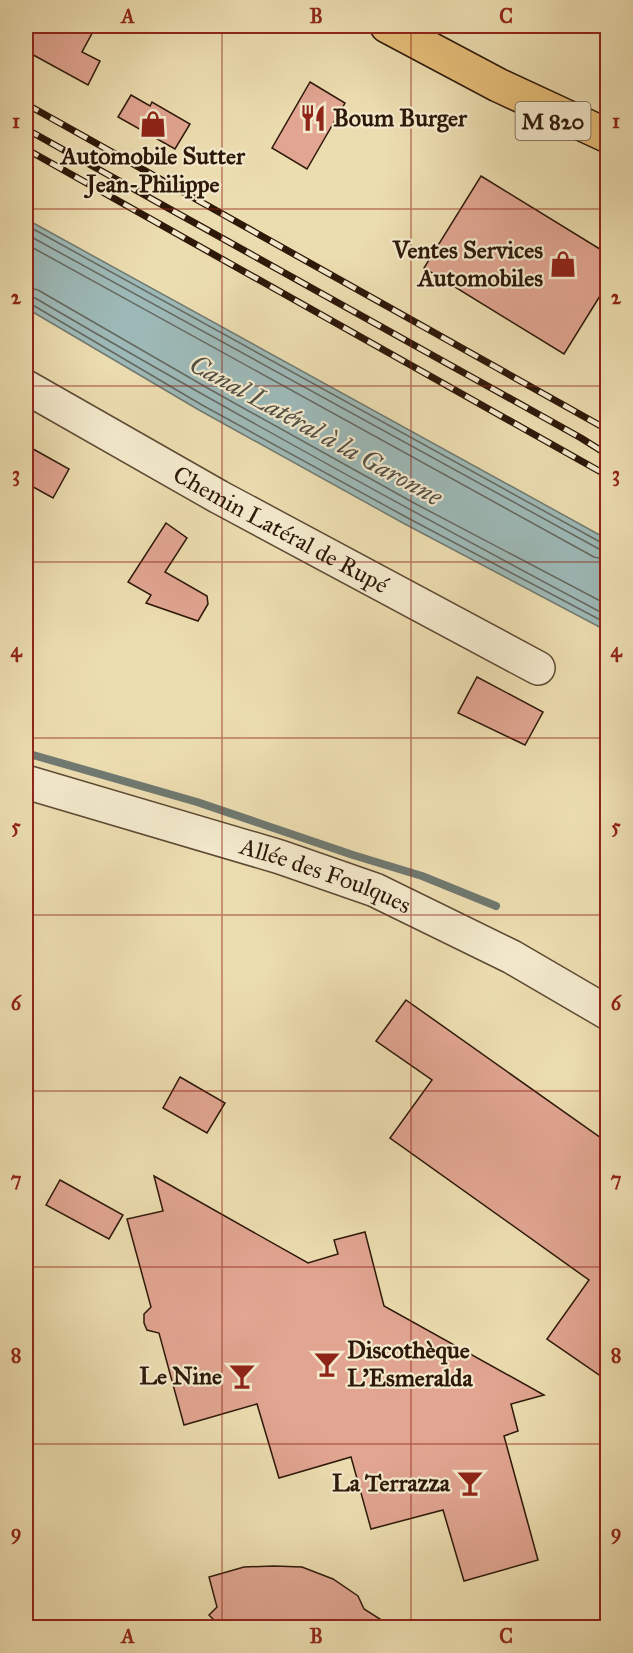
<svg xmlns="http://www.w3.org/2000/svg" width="633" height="1653" font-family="'IM FELL Great Primer',serif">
<rect width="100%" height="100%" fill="#ecddb0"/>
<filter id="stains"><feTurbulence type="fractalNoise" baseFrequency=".00333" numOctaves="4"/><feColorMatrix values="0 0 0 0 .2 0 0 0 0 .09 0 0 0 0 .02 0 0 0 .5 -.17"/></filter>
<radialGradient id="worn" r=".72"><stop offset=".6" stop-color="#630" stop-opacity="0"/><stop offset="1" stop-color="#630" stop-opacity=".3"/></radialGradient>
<path fill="#9db9b7" stroke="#707971" stroke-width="1.5" d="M26 219 607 539V631L403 523 199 410 26 308Z"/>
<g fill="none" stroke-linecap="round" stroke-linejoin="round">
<path stroke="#656860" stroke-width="1.5" d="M26 225 602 543H608
M26 234 599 549 608 551
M26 244 594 557 608 560
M26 287 38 290 211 390 414 503 608 605
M26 296 35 298C223 408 414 513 608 616
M26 304H31L202 405 406 517 608 624"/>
<path stroke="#707971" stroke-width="8" d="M26 753 197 802 353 855 422 876 496 906"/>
</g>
<path fill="#e1a591" stroke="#2d1809" stroke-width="1.5" d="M26 26H96L82 52 100 61 88 85 26 51Z
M310 82 345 103 307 169 272 148Z
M131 95 150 106 152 102 190 124 175 149 118 117Z
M481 176 608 254V283L564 354 424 268Z
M26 445 69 469 53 498 26 483Z
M166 523 187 538 165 572 207 596 208 604 198 621 146 603 151 595 128 582Z
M477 677 543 712 525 745 458 713Z
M406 1000 608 1143V1381L547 1339 589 1280 390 1138 432 1080 376 1041Z
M180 1077 225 1103 207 1133 163 1108Z
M154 1176 308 1263 338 1254 334 1240 365 1232 384 1306 544 1395 511 1404 518 1431 504 1436 538 1560 464 1581 443 1510 371 1529 351 1457 279 1478 257 1404 184 1425 159 1333 147 1330 144 1323V1314L151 1307 127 1219 163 1211Z
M60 1180 123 1215 109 1239 46 1205Z
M274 1566 302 1567 333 1579 358 1596 364 1609 394 1628H222L209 1615 217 1607 209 1577 244 1567Z"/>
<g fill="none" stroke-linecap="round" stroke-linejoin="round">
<defs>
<g id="minor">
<path id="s1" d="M26 387 219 497 538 668"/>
<path id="s2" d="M26 782 280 857 375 890 512 957 608 1013"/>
</g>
<path id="major" d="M387 26 498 85 608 136"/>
</defs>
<use href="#minor" stroke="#5d4933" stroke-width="36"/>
<use href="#major" stroke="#2d1809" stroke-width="36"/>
<use href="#minor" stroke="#f3e9cc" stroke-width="33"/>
<use href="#major" stroke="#e6be78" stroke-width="33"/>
<defs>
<path id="rail" d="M26 104 608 430
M26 129 581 438 608 455
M26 149 608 476"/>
</defs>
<use href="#rail" stroke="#2d1809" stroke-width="7"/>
<use href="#rail" stroke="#f3e9cc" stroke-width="4.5" stroke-dasharray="14" stroke-linecap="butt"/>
</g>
<path fill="none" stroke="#8f2418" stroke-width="1.5" stroke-opacity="0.55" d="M222 26V1628M411 26V1628M26 209H608M26 386H608M26 562H608M26 738H608M26 915H608M26 1091H608M26 1267H608M26 1444H608"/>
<defs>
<symbol id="restaurant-bare" viewBox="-9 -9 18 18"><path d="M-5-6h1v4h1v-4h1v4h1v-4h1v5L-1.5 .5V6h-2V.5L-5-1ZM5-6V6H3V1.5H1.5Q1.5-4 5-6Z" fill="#8f2418" stroke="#f3e9cc" stroke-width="2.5" paint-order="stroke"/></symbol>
<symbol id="shop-bare" viewBox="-9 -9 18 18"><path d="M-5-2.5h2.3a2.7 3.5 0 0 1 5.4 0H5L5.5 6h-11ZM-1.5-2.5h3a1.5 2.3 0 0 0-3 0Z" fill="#8f2418" stroke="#f3e9cc" stroke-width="2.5" paint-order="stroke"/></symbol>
<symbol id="bar-bare" viewBox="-9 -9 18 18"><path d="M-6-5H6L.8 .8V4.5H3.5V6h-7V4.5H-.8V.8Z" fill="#8f2418" stroke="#f3e9cc" stroke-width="2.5" paint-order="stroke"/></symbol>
</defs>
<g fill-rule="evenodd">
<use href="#restaurant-bare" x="294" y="99" width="38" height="38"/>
<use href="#shop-bare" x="134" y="105" width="38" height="38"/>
<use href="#shop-bare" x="544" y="245" width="38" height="38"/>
<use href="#bar-bare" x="308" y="1345" width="38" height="38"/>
<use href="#bar-bare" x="223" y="1357" width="38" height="38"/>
<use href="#bar-bare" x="451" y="1464" width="38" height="38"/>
</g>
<g text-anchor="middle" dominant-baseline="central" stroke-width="4.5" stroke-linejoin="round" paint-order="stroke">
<rect fill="#f3e9cc" stroke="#685744" stroke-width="1.5" x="515.5" y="102" width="75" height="38" rx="4.5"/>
<g font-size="22" font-weight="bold" fill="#2d1809">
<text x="553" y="121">M 820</text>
</g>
<g font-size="24" font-weight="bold" fill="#2d1809" stroke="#f3e9cc" text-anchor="end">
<text x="333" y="118" text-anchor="start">Boum Burger</text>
<text x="153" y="156" text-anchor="middle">Automobile Sutter<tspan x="153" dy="28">Jean-Philippe</tspan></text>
<text x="543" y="250">Ventes Services<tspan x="543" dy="28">Automobiles</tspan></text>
<text x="347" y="1350" text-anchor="start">Discothèque<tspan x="347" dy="28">L'Esmeralda</tspan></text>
<text x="222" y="1376">Le Nine</text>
<text x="450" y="1483">La Terrazza</text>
</g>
<g font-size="24" fill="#2d1809" stroke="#f3e9cc">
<text stroke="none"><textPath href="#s1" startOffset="292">Chemin Latéral de Rupé</textPath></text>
<text stroke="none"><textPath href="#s2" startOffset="314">Allée des Foulques</textPath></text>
</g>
<g font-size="26" font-style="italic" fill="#545046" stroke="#f3e9cc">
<text transform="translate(316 430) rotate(29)">Canal Latéral à la Garonne</text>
</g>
</g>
<rect width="633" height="1653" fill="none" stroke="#ecddb0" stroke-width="66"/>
<rect x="33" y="33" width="567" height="1587" fill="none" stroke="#8f2418" stroke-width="2"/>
<g font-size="20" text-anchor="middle" font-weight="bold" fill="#8f2418">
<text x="128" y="23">A</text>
<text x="316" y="23">B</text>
<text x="506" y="23">C</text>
<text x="16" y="128">1</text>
<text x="616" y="128">1</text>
<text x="16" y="304">2</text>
<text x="616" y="304">2</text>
<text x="16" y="481">3</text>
<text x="616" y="481">3</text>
<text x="16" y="657">4</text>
<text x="616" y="657">4</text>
<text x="16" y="833">5</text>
<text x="616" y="833">5</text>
<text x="16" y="1010">6</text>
<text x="616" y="1010">6</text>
<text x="16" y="1186">7</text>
<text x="616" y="1186">7</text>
<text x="16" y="1362">8</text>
<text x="616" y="1362">8</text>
<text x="16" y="1539">9</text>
<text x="616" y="1539">9</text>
<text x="128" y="1643">A</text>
<text x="316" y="1643">B</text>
<text x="506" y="1643">C</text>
</g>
<rect width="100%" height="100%" filter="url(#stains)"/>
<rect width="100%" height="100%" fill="url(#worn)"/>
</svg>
